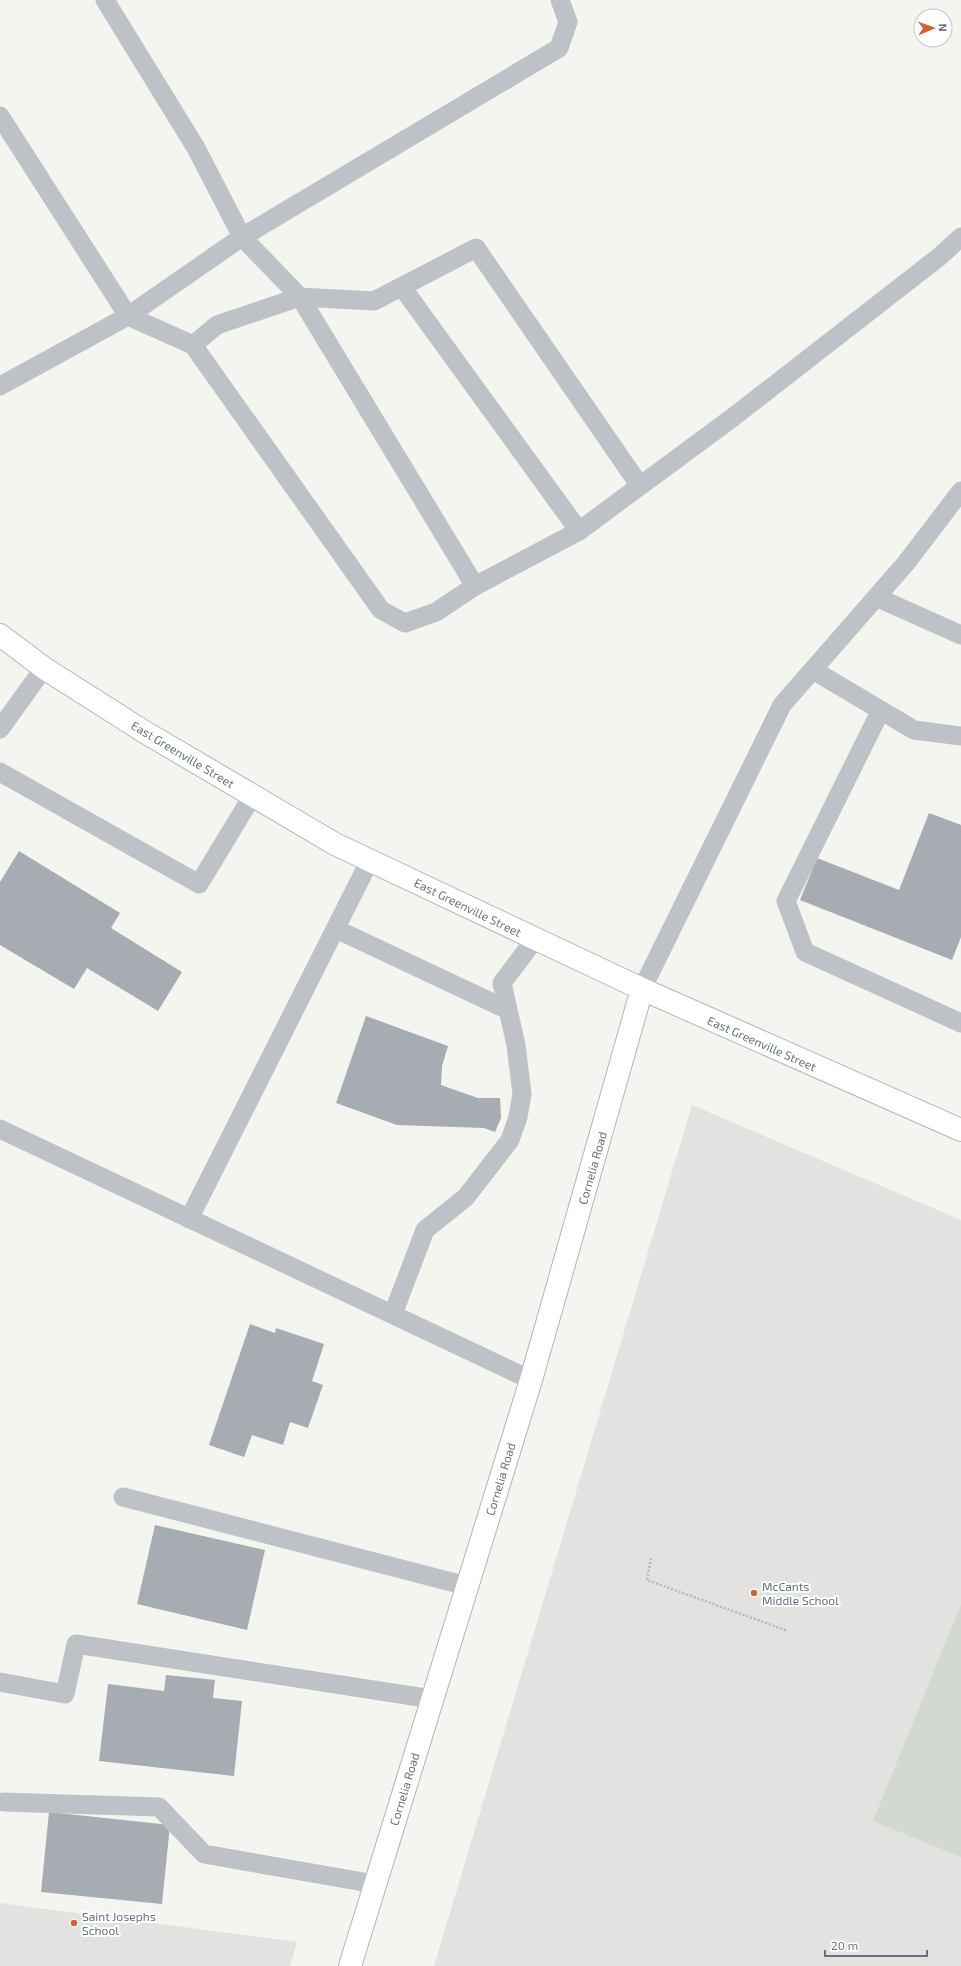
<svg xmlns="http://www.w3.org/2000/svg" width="961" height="1966" font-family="'Exo 2',sans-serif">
<rect width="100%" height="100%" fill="#f4f4f1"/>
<path fill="#e2e3e1" d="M692 1105 961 1220V1966H434Z
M0 1903 297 1942 290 1966H0Z"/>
<path fill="#d3d9d1" d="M961 1604V1857L873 1821Z"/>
<path fill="#a6acb1" d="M929 813 961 825V937L952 960 800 900 817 858 899 890Z
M19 851 120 913 111 928 182 972 158 1011 87 968 74 989 0 945V882Z
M366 1016 448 1046 442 1066 441 1085 478 1098H500L501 1118 495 1132 484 1128 397 1125 336 1103Z
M250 1324 275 1333 276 1328 324 1344 312 1381 323 1385 308 1428 290 1422 283 1445 252 1435 244 1457 209 1445Z
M155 1525 265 1550 247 1630 137 1604Z
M166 1675 215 1680 213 1698 242 1701 234 1776 99 1761 108 1684 164 1691Z
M49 1812 170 1825 162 1904 41 1892Z"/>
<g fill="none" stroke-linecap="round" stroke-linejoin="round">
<defs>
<path id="secondary" d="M0 635 44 668 143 731 335 844 642 989 961 1130
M350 1966 531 1380 642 989"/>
</defs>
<use href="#secondary" stroke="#b1b5b9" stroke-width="24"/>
<path stroke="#b6b8bb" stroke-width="2.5" stroke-dasharray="2 2" stroke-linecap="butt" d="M651 1558 647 1580 788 1631"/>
<path stroke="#bec1c5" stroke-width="19" d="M105 0 196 148 242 237 128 316
M0 116 128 316 0 386
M402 287 579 531
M128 316 193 345 381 610 405 623 436 612 475 586 579 531 732 418 939 257 961 237
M193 345 217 325 300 297 374 301 476 248 640 486
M475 586 300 297 242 237 559 48 568 22 560 0
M876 597 961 635
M813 670 914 730 961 736
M881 710 786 901 805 952 961 1023
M0 729 44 668
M0 772 199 884 253 795
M336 929 508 1010
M642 989 782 705 906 563 961 491
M0 1129 531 1380
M189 1219 370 860
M393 1314 425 1230 466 1197 510 1140 518 1117 522 1094 516 1045 502 983 535 939
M123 1497 467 1586
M0 1682 65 1694 76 1644 432 1699
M4 1802 159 1807 204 1854 375 1884"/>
<use href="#secondary" stroke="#fff" stroke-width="22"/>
</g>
<g fill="#d16234" stroke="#fff" stroke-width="1.5">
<circle cx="754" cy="1593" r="4"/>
<circle cx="74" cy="1923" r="4"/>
</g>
<g text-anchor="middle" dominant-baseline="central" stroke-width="4" stroke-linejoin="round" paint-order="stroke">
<g font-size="12" fill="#66727f" stroke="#fff">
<text transform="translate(183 754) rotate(31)">East Greenville Street</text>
<text transform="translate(468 907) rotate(26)">East Greenville Street</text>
<text transform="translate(762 1043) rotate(24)">East Greenville Street</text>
<text transform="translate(592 1168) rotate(-74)">Cornelia Road</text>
<text transform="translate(500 1479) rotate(-73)">Cornelia Road</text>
<text transform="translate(404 1789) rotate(-73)">Cornelia Road</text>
</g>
<g font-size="12" fill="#66727f" stroke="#fff" text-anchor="start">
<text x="762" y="1586">McCants<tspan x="762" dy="14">Middle School</tspan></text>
<text x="82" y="1916">Saint Josephs<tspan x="82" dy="14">School</tspan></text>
</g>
</g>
<g transform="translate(933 28) rotate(88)"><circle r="19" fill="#ffffff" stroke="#c2c7cc"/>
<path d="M0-3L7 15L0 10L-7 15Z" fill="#d16234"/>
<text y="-6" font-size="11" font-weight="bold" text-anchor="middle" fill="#66727f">N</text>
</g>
<path d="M825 1950v6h102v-6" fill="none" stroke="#66727f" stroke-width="2"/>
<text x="831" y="1950" font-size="12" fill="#66727f" stroke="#ffffff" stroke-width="3" paint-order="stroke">20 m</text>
</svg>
